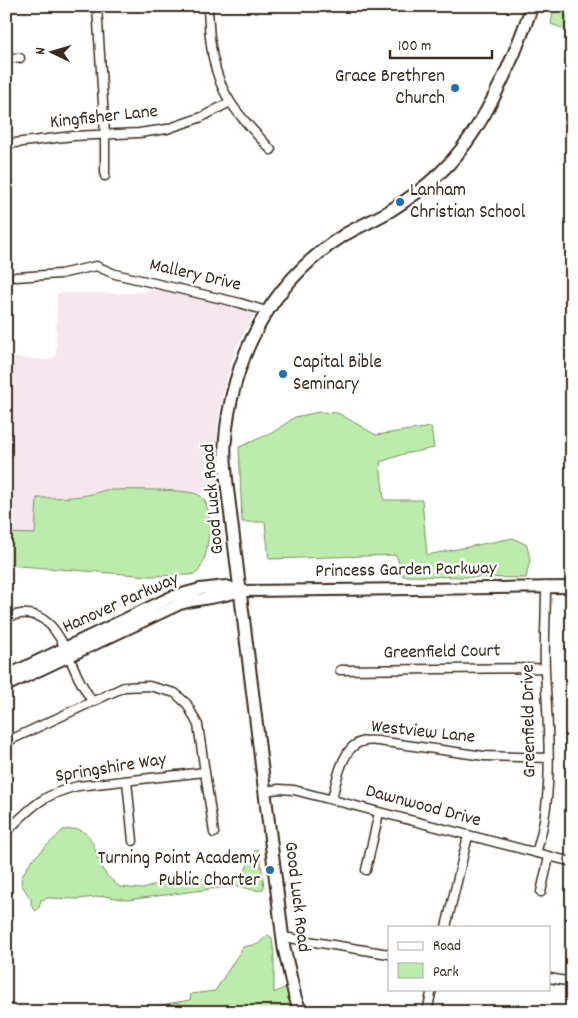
<svg xmlns="http://www.w3.org/2000/svg" width="578" height="1018" font-family="Dekko,sans-serif">
<rect width="100%" height="100%" fill="#fff"/>
<filter id="ink" filterUnits="userSpaceOnUse"><feTurbulence type="fractalNoise" baseFrequency=".02" numOctaves="2"/><feDisplacementMap in="SourceGraphic" scale="10" xChannelSelector="R" yChannelSelector="G"/><feConvolveMatrix kernelMatrix="1 2 1 2 8 2 1 2 1" color-interpolation-filters="sRGB"/></filter>
<g filter="url(#ink)">
<path fill="#f6e6ee" d="M174 288 257 308 236 348 222 394 217 432 218 492 192 493 105 490 97 493 57 498H37L35 535 6 533V357L48 360 56 356 57 293H132Z"/>
<path fill="#bbecab" stroke="#7b8b64" d="M554 6H572V32L551 24Z
M319 412 338 413 376 435 431 427 434 448 404 454 380 462 384 500H422L427 555 513 538 527 545 530 560 526 578 403 576 396 555 269 559 265 522H242L239 447 272 433 295 417Z
M105 490C121 490 191 488 201 496 210 504 210 522 209 533 207 547 206 562 197 573L190 575 150 576 6 565V533L35 534 37 498C57 498 86 498 105 490Z
M76 829C95 832 95 856 103 870 107 877 114 882 120 887L143 889 170 879 228 877 244 873 252 855 257 849 260 854 264 887 262 890C254 892 243 886 234 886L127 900 105 896 78 899 48 898 41 900 39 908 36 911 31 906V899L22 886 21 880 23 874 31 861 63 830Z
M268 935 272 938 274 955V993L292 984 301 1012H119L190 1000 191 994 215 991 243 947 258 944Z"/>
<g fill="none" stroke-linecap="round" stroke-linejoin="round">
<defs>
<path id="minor" d="M97 6 105 135V176
M208 6C209 39 212 75 231 103 242 120 258 135 271 150
M6 58H20
M6 144 73 136 139 133 167 129 202 117 230 102
M16 277 60 274 96 266 115 274 240 303 266 311
M6 618C51 599 64 647 78 677 82 685 87 693 92 701
M340 670 545 668
M6 742 124 687 149 686 175 693 187 704 198 725 214 833
M127 781 133 841
M265 791 279 789 294 790 572 862
M332 799C335 785 342 753 355 745 362 740 370 740 378 741L484 756 548 758
M6 832C32 807 41 795 78 786L205 772
M536 853C555 795 548 730 545 671 544 643 546 614 546 586
M366 870 379 813
M541 892 549 857
M446 927 468 836
M283 937 389 954
M549 978 572 982
M427 1012 432 989"/>
<path id="tertiary" d="M6 676 171 597 200 589 226 586 240 591
M6 686 180 604C200 598 221 598 240 591L572 587"/>
<path id="secondary" d="M301 1012 295 997 284 948 228 493C226 476 224 460 225 444 231 357 271 282 344 235 358 227 374 220 388 212 406 201 423 189 439 174 482 134 513 61 532 6"/>
</defs>
<use href="#minor" stroke="#3b2a1e" stroke-width="11"/>
<use href="#tertiary" stroke="#3b2a1e" stroke-width="14"/>
<use href="#secondary" stroke="#3b2a1e" stroke-width="15"/>
<use href="#minor" stroke="#fff" stroke-width="8"/>
<use href="#tertiary" stroke="#fff" stroke-width="10"/>
<use href="#secondary" stroke="#fff" stroke-width="11"/>
</g>
</g>
<g fill="#1f6fb2" stroke="#fff" stroke-width="2">
<circle cx="455" cy="88" r="5"/>
<circle cx="400" cy="202" r="5"/>
<circle cx="283" cy="374" r="5"/>
<circle cx="270" cy="870" r="5"/>
</g>
<g text-anchor="middle" dominant-baseline="central" stroke-width="5" stroke-linejoin="round" paint-order="stroke">
<g font-size="19" fill="#3b2a1e" stroke="#fff" text-anchor="end">
<text x="445" y="77">Grace Brethren<tspan x="445" dy="22">Church</tspan></text>
<text x="410" y="191" text-anchor="start">Lanham<tspan x="410" dy="22">Christian School</tspan></text>
<text x="293" y="363" text-anchor="start">Capital Bible<tspan x="293" dy="22">Seminary</tspan></text>
<text x="260" y="859">Turning Point Academy<tspan x="260" dy="22">Public Charter</tspan></text>
</g>
<g font-size="19" fill="#3b2a1e" stroke="#fff">
<text transform="translate(104 118) rotate(-6)">Kingfisher Lane</text>
<text transform="translate(195 276) rotate(13)">Mallery Drive</text>
<text transform="translate(214 499) rotate(-95)">Good Luck Road</text>
<text transform="translate(406 571) rotate(-1)">Princess Garden Parkway</text>
<text transform="translate(121 604) rotate(-24)">Hanover Parkway</text>
<text transform="translate(442 653) rotate(-1)">Greenfield Court</text>
<text transform="translate(530 721) rotate(-91)">Greenfield Drive</text>
<text transform="translate(423 733) rotate(6)">Westview Lane</text>
<text transform="translate(111 769) rotate(-9)">Springshire Way</text>
<text transform="translate(423 807) rotate(15)">Dawnwood Drive</text>
<text transform="translate(296 897) rotate(83)">Good Luck Road</text>
</g>
</g>
<rect width="578" height="1018" fill="none" stroke="#fff" stroke-width="25"/>
<rect x="12" y="12" width="553" height="993" fill="none" stroke="#3b2a1e" stroke-width="2" filter="url(#ink)"/>
<rect x="388" y="926" width="162" height="65" fill="#ffffff" stroke="#b1aaa5"/>
<rect x="398" y="942" width="25" height="8" fill="#ffffff" stroke="#b1aaa5"/>
<text x="433" y="950" font-size="15" fill="#3b2a1e">Road</text>
<rect x="398" y="963" width="25" height="15" fill="#bbecab" stroke="#b1aaa5"/>
<text x="433" y="976" font-size="15" fill="#3b2a1e">Park</text>
<g transform="translate(52 52) rotate(275)" stroke="#ffffff" stroke-width="4" paint-order="stroke">
<path d="M0-4L9 19L0 12L-9 19Z" fill="#3b2a1e"/>
<text y="-8" font-size="14" font-weight="bold" text-anchor="middle" fill="#3b2a1e">N</text>
</g>
<path d="M390 50v8h102v-8" fill="none" stroke="#3b2a1e" stroke-width="2.5"/>
<text x="398" y="50" font-size="15" fill="#3b2a1e" stroke="#ffffff" stroke-width="4" paint-order="stroke">100 m</text>
</svg>
